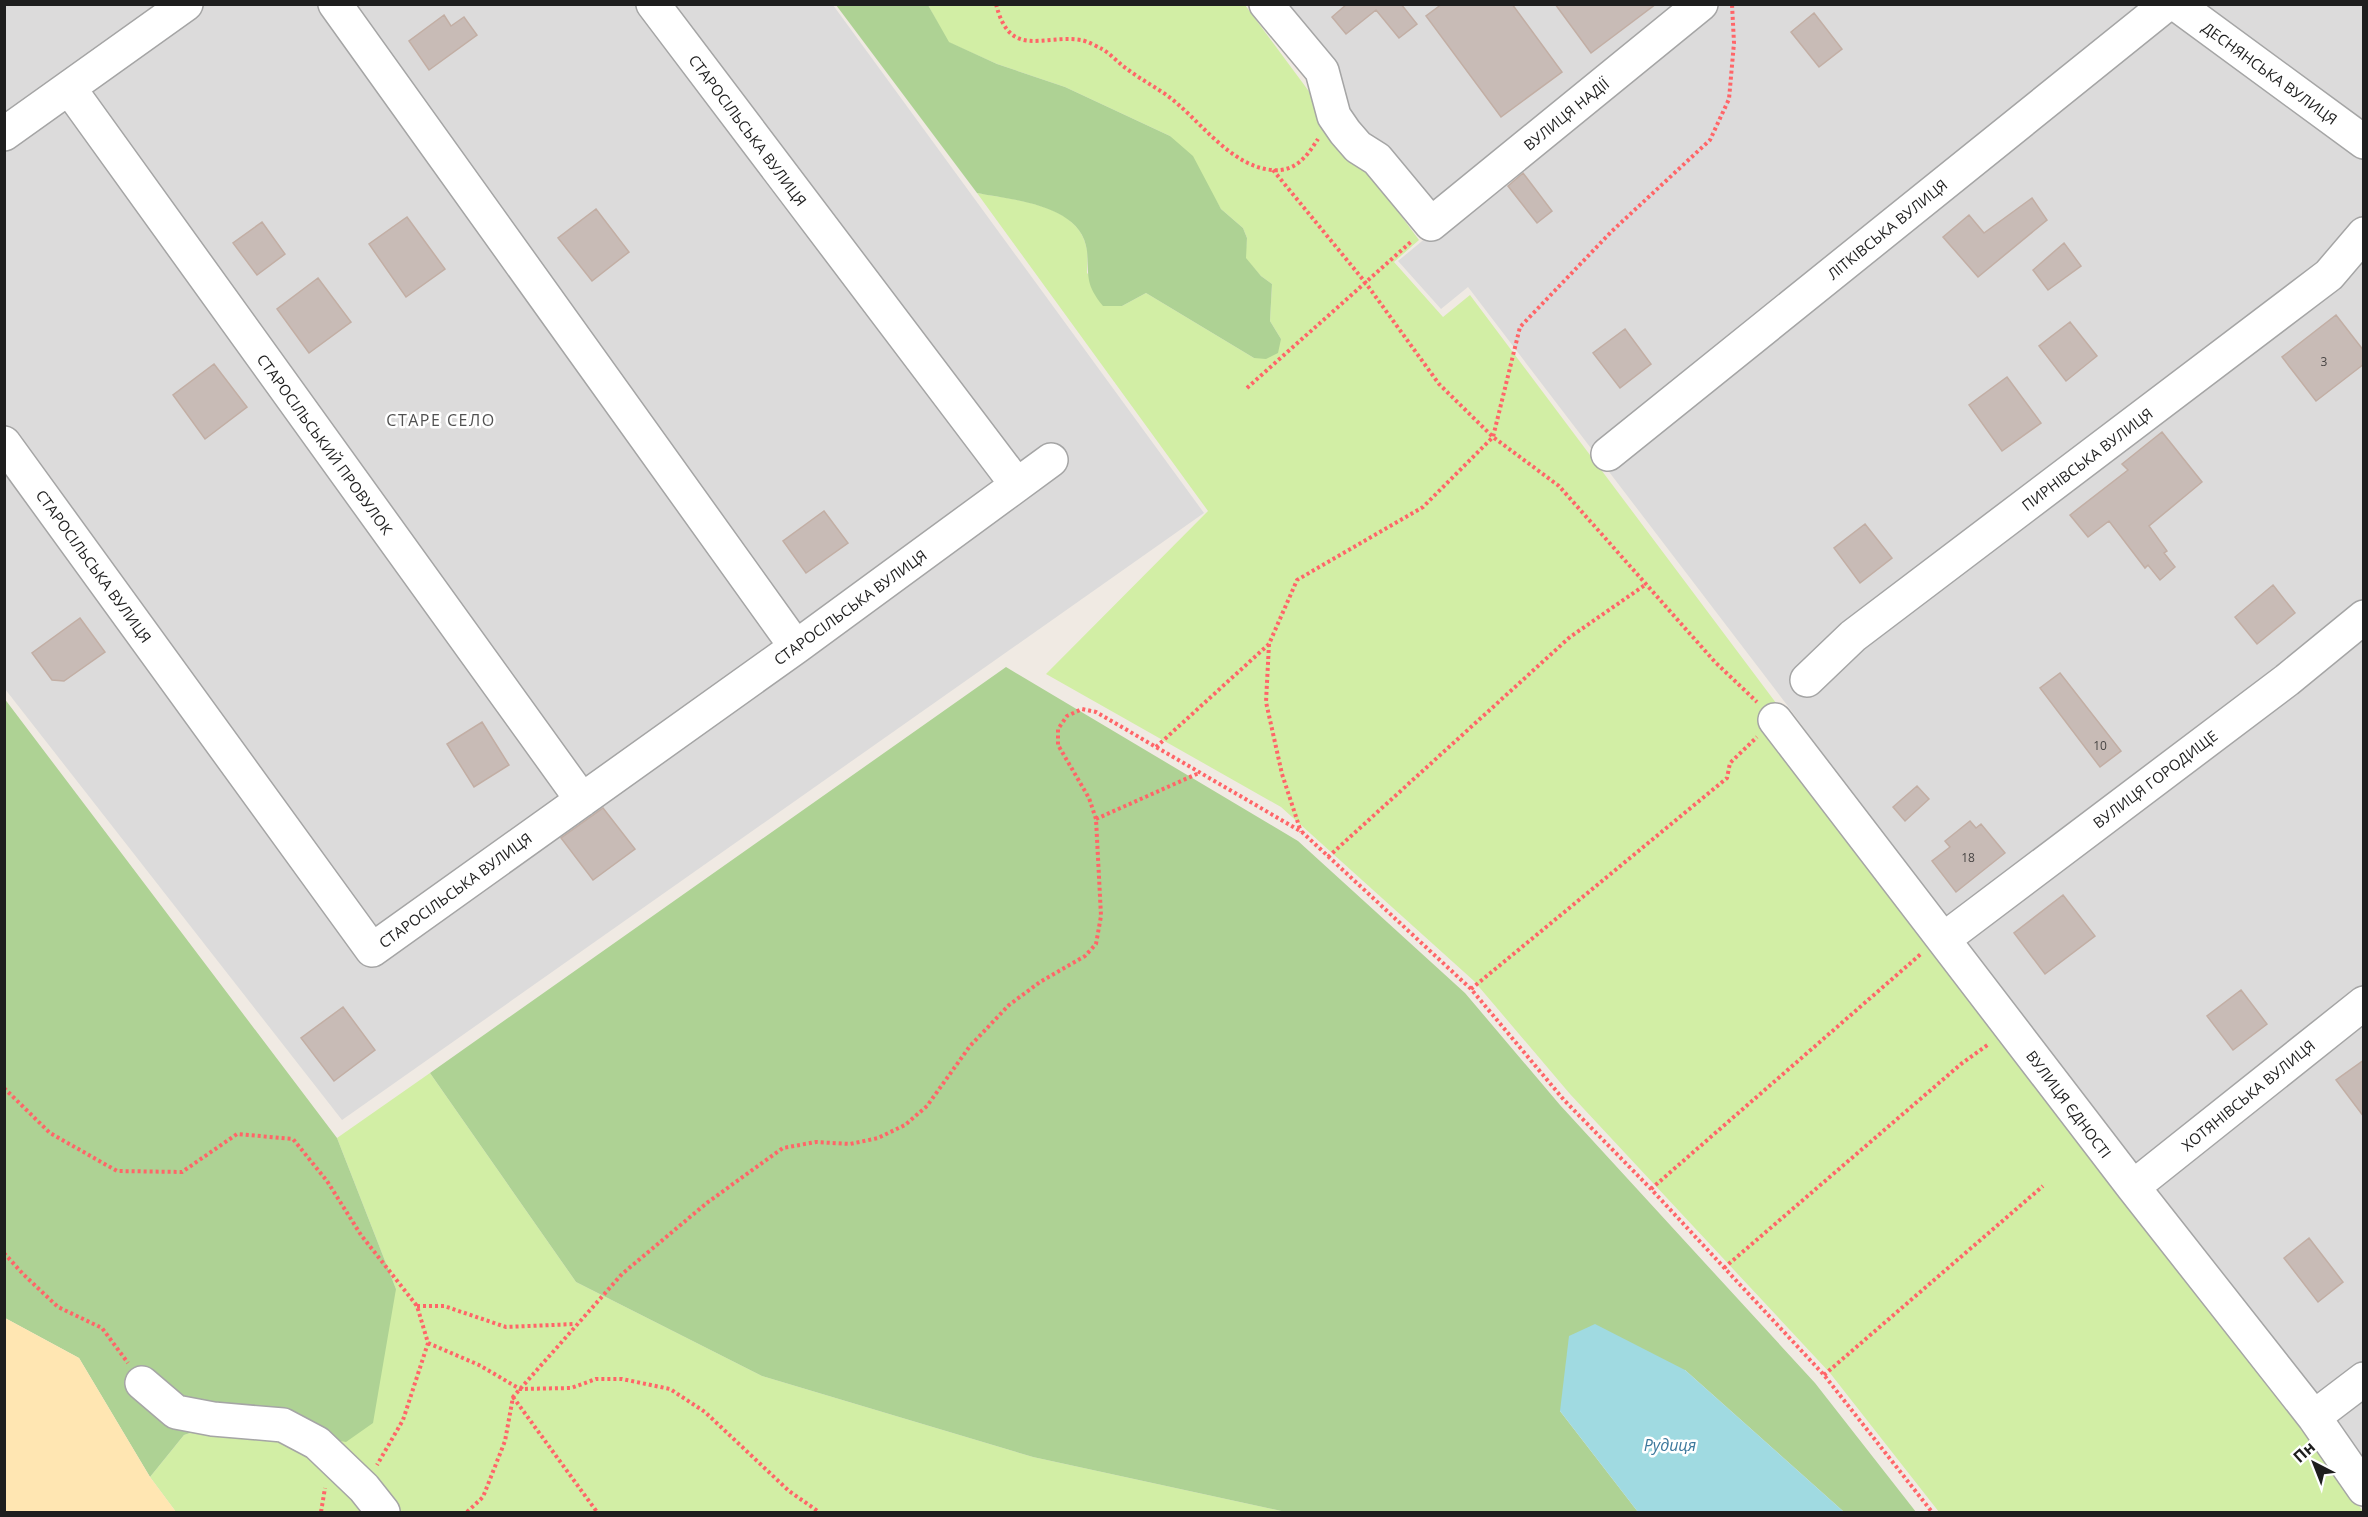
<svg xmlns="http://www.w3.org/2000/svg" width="2368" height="1517" font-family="'Open Sans',sans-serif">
<rect width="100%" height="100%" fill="#f0eae3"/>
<path fill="#dcdbdb" d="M5 5H833L1204 513 342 1120 5 689Z
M1253 5H2363V1465L1942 915 1787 705 1468 287 1441 309 1398 261 1427 237Z"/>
<path fill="#d2eea5" d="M928 5H1245L1419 240 1394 262 1443 317 1470 295 1812 751 2293 1401 2363 1512H1939L1830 1373 1570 1094 1474 981 1281 807 1046 674 1208 511 977 193C1013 200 1080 203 1087 250 1088 257 1087 266 1087 273L1122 306 1146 293 1254 358 1281 339 1270 321 1272 284 1261 276 1245 258 1247 238 1243 228 1221 209 1209 189 1170 136 1065 87 997 64 948 42Z
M430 1073 576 1282 762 1376 1033 1457 1286 1512H176L150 1477 184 1435 227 1421 396 1289 337 1138Z"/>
<path fill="#aed294" d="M836 5H928L949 42 997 64 1065 87 1170 136 1193 156 1221 209 1243 228 1247 238 1246 258 1261 276 1272 284 1270 321 1281 339 1278 353 1266 359 1254 358 1146 293 1122 306H1103C1085 284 1089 277 1087 251 1082 204 1012 200 977 193Z
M1006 667 1298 841 1465 993 1560 1105 1815 1383 1916 1512H1844L1685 1370 1560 1411 1638 1512H1286L1033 1457 762 1376 576 1282 430 1073Z
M4 698 337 1138 396 1289 373 1423 346 1442 226 1421 184 1435 150 1477 79 1358 5 1318Z"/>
<path fill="#ffe6b2" d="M5 1318 79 1358 150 1477 176 1512H5Z"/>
<path fill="#a0dae1" d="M1595 1324 1685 1370 1844 1512H1638L1560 1411 1569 1336Z"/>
<path fill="#c8bbb6" stroke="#c2aea4" stroke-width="1.5" d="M1347 4H1401L1417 24 1399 38 1376 10 1346 34 1332 17Z
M1442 4H1512L1562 72 1501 117 1426 16Z
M1555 4H1656L1591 53Z
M1814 13 1842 49 1819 67 1791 32Z
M444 15 451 26 464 17 477 35 429 70 409 41Z
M1523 173 1552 211 1537 223 1508 186Z
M2032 198 2047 220 1978 277 1943 237 1969 215 1984 233Z
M596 209 629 252 592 281 558 238Z
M407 217 445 269 406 297 369 244Z
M262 222 285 254 257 275 233 243Z
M2064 243 2081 266 2048 290 2033 270Z
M318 278 351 322 309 353 277 309Z
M2336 315 2364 351V364L2316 401 2282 357Z
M2070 322 2097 356 2066 381 2039 346Z
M1625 329 1651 364 1620 388 1593 353Z
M214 364 247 407 205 439 173 395Z
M2007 377 2041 423 2002 451 1969 405Z
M2162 432 2202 482 2149 526 2167 551 2164 553 2175 567 2160 580 2148 565 2145 568 2109 521 2088 537 2070 515 2128 470 2122 464Z
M824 511 848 543 806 573 783 541Z
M1865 524 1892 558 1860 583 1834 548Z
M2273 585 2295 613 2257 644 2235 617Z
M80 618 105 652 64 681 52 680 32 653Z
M2060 673 2121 751 2100 767 2040 688Z
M482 722 509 765 474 787 447 744Z
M1917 786 1929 799 1905 821 1893 807Z
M603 808 635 849 593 880 561 838Z
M1970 821 1976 828 1981 824 2005 853 1956 892 1932 861 1950 847 1945 841Z
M2063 895 2095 936 2045 974 2014 933Z
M2241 990 2267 1024 2233 1050 2207 1016Z
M343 1007 375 1050 334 1081 301 1038Z
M2364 1060V1117L2336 1080Z
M2309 1238 2343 1282 2318 1302 2284 1258Z"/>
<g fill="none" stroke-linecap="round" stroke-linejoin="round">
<defs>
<path id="minor" d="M335 4 796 647
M653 4 1017 485
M1266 4 1322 71 1334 116 1345 132 1358 147 1377 159 1431 224 1701 4
M2176 4 2364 142
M69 88 582 800
M4 134 186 4
M4 443 372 950 796 647 1051 460
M1608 454 2167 4
M1807 680 1853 636 2329 275 2364 234
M1775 720 2133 1187 2314 1417 2364 1489
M1944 939 2287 680 2364 617
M2133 1187 2364 1003
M142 1383 176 1412 213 1419 283 1425 317 1443 364 1488 383 1512
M2314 1417 2364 1379"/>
</defs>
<use href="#minor" stroke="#a5a5a5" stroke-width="36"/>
<path stroke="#ff6568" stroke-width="4" stroke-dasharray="3 3" stroke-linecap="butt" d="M996 4C1010 60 1042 34 1081 40 1087 41 1096 46 1102 49 1111 54 1118 63 1127 69 1144 82 1164 91 1180 106 1205 128 1235 167 1272 170 1296 172 1307 156 1318 139
M1273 170 1365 282 1439 384 1493 437 1559 486 1715 662 1757 702
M1247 388 1412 241
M1269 644 1266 702 1282 774 1301 832
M1156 747 1269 644 1297 580 1423 507 1493 437 1520 327 1612 231 1710 140 1729 99 1734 43 1732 4
M1096 819 1199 773
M1328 857 1570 637 1645 585
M1471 989 1727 778 1730 763 1757 737
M4 1088 50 1133 117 1171 182 1172 237 1134 293 1139 327 1181 361 1235 417 1306 428 1343 403 1420 377 1465
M1651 1189 1922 953
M4 1253 23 1274 58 1307 102 1328 128 1363
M1724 1268 1961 1064 1989 1044
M417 1306H444L506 1327 575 1324
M428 1343 479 1365 520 1389 571 1388 596 1379H622L670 1389 705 1412 789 1491 819 1512
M1824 1375 2043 1186
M513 1397 597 1512
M321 1512 325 1488
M467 1512 483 1497 505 1441 513 1397 622 1274 708 1202 783 1148 816 1142 850 1144 878 1138 905 1125 927 1106 970 1046 1009 1005 1040 982 1085 956 1096 944 1101 916 1096 819 1089 798 1058 745V729L1067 716 1082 709 1096 712 1302 832 1471 989 1564 1100 1651 1189 1824 1375 1932 1512"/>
<use href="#minor" stroke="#fff" stroke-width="33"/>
</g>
<g text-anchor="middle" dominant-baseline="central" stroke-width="5" stroke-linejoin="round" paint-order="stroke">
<g font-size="12" fill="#484544">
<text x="2324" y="361">3</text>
<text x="2100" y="745">10</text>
<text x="1968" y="857">18</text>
</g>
<g font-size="15" fill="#1e1e1e" stroke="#fff">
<text transform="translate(2270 73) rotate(36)">ДЕСНЯНСЬКА ВУЛИЦЯ</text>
<text transform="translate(1566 114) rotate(-39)">ВУЛИЦЯ НАДІЇ</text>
<text transform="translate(748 130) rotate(53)">СТАРОСІЛЬСЬКА ВУЛИЦЯ</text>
<text transform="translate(1887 229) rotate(-39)">ЛІТКІВСЬКА ВУЛИЦЯ</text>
<text transform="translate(325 444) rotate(54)">СТАРОСІЛЬСЬКИЙ ПРОВУЛОК</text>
<text transform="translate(2087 459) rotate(-37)">ПИРНІВСЬКА ВУЛИЦЯ</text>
<text transform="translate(94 566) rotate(54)">СТАРОСІЛЬСЬКА ВУЛИЦЯ</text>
<text transform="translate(850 607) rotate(-36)">СТАРОСІЛЬСЬКА ВУЛИЦЯ</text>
<text transform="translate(2155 779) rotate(-37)">ВУЛИЦЯ ГОРОДИЩЕ</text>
<text transform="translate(455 890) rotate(-36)">СТАРОСІЛЬСЬКА ВУЛИЦЯ</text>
<text transform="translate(2248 1095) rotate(-39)">ХОТЯНІВСЬКА ВУЛИЦЯ</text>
<text transform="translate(2069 1104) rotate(53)">ВУЛИЦЯ ЄДНОСТІ</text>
</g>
<g font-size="16" letter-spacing="1.5" fill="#515151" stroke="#fff">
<text x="441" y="420">СТАРЕ СЕЛО</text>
</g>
<g font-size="16" font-style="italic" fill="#3c789c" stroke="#fff">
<text x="1670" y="1445">Рудиця</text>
</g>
</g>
<rect width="2368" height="1517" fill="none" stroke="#1e1e1e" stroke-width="12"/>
<g transform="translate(2314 1463) rotate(318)" stroke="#ffffff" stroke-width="4.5" paint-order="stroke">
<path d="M0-4.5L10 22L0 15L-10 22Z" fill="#1e1e1e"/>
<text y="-9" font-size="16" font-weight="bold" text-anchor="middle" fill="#1e1e1e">Пн</text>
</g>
</svg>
